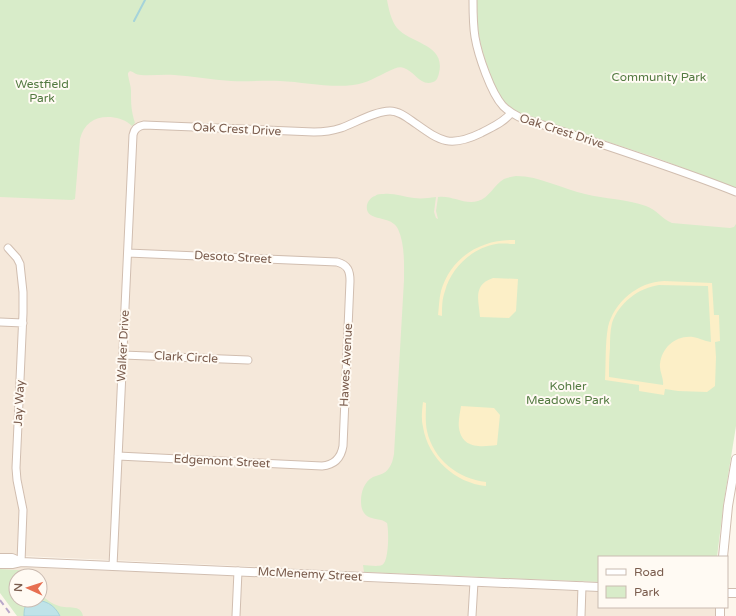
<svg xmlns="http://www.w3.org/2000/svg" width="736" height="616" font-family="'Varela Round',sans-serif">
<rect width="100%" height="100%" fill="#fdf6ec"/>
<path fill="#f5e8da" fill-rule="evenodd" d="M0 0H477V18L500 95 509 106 520 113 654 157 736 188V234L391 573 0 555Z
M0 566 599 592V607H715V616H20L0 589ZM16 576H40V600H16Z"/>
<path fill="#d8ecc9" d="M0 0H387C389 10 391 20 397 28 411 44 446 44 439 73 438 77 437 81 433 82 421 87 414 71 404 68 399 66 394 69 389 71 378 76 366 84 353 85 329 88 304 82 280 81 264 80 248 82 231 81 212 80 193 76 174 75 163 74 152 76 141 75 136 75 134 72 130 71L128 73V75C129 81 131 86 131 91 131 104 131 110 135 123L132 126C126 120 119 118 111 117 95 116 84 123 80 139L75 199 72 200 0 197Z
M477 0H736V188L654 157 520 113C513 110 508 106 503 100 494 87 483 56 480 40 477 27 477 13 477 0Z
M516 176C540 176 562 189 585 194 605 199 627 199 646 206 657 210 662 219 672 223L730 228 734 227 736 224V426L724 501 717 557H599V582L364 572 363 565C368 565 377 567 382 565 389 563 389 530 387 523 381 518 373 520 367 516 362 512 361 507 361 501 361 492 364 482 373 477 379 475 385 474 389 468 392 464 393 459 394 454L404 280C404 264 405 244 398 229 391 214 364 223 367 205 368 201 371 197 375 196 377 194 381 194 384 194 394 193 404 197 414 198 422 199 428 198 436 197L434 212 436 218 438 219 436 211 438 197C452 195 464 205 478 201 489 198 494 185 504 179 508 177 512 177 516 176Z
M0 569 32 571V576H16V600H32L30 601 24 612V616H17L0 593Z
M40 594C46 599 52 604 59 606 68 609 81 604 83 616H60C54 607 49 603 39 600H40Z"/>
<path fill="#fcefc7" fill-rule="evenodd" d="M515 240V244C508 244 502 243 496 244 472 248 451 268 445 291 442 299 442 307 442 316L438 315C439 307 439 299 441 291 451 257 481 239 515 240Z
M493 278 518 279 516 311 509 318 480 317C479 301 472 285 493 278Z
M664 281 712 283 714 315H719L720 341 715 342 716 357 715 386 707 392 678 391 665 389 664 395 639 391V385L605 380C606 364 605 343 608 327 614 302 638 282 664 281ZM659 285 708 286 711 342C704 341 699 338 693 337 676 335 662 347 660 364 659 371 664 378 663 385L609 377C609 367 609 358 610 348 610 340 610 331 612 323 619 303 638 288 659 285Z
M423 402 426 403C426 412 425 421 427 431 433 459 458 479 486 482V486C455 483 428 458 423 427 421 419 422 411 423 402Z
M461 406 494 408 500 415 497 445C481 447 462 449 459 428 458 421 460 413 461 406Z"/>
<path fill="#bfe3e8" stroke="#a5d3da" d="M32 600C45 600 54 604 60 616H24C24 609 25 602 32 600Z"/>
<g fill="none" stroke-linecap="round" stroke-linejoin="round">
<path stroke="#a5d3da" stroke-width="2" d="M134 21 145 0"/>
<defs>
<path id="minor" d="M473 0C473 13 473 25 475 37 478 55 491 93 503 106 508 111 513 114 519 117 591 141 665 164 736 192
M8 248 17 258 20 264 23 292V313L16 468 17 480 23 510 21 562
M0 322 23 323
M123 355 248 360
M118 456 322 466C334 465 341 458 343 446L350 281C350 271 348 265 337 262L128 253
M113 566 133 135C134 129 138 126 144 125L314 132C323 132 332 131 341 128 355 123 375 111 390 111 398 111 405 116 412 121 439 140 448 149 481 133 492 127 503 123 511 113
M236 616 238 571
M472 616 474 582
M581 616 582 586"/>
<path id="tertiary" d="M723 557 728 506 736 459
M0 558H12L21 562
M0 564H12L21 562 599 587
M727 593H736
M720 616V607"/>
</defs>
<use href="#minor" stroke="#d1beb0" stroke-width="9"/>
<use href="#tertiary" stroke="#d1beb0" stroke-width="10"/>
<use href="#minor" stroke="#fff" stroke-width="7"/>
<use href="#tertiary" stroke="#fff" stroke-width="8"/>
<path stroke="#b9a8c9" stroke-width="2" stroke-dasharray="6 4" stroke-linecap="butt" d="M0 600 12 616"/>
</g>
<g text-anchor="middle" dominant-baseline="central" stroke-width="4" stroke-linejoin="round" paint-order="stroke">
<g font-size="12" fill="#537a41" stroke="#fffaf3">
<text x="659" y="77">Community Park</text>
<text x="42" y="84">Westfield<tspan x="42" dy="14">Park</tspan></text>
<text x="568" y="386">Kohler<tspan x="568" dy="14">Meadows Park</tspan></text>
</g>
<g font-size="12" fill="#7a5c4d" stroke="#fffaf3">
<text transform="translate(237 129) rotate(3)">Oak Crest Drive</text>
<text transform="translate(562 131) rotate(18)">Oak Crest Drive</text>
<text transform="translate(233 257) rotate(3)">Desoto Street</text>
<text transform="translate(123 346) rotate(-87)">Walker Drive</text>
<text transform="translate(186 357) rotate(3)">Clark Circle</text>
<text transform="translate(346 365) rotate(-87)">Hawes Avenue</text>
<text transform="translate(19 403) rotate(-87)">Jay Way</text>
<text transform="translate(222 461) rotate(3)">Edgemont Street</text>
<text transform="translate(310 574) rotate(3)">McMenemy Street</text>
</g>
</g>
<rect x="598" y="556" width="130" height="52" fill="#fffaf3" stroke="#cabbb1"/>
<rect x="606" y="569" width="20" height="6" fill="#ffffff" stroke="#cabbb1"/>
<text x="634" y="576" font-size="12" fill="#7a5c4d">Road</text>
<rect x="606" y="586" width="20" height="12" fill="#d8ecc9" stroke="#cabbb1"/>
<text x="634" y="596" font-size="12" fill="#7a5c4d">Park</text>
<g transform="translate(28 588) rotate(273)"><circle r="19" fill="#fffaf3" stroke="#cabbb1"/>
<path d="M0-3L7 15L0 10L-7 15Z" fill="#e76f51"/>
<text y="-6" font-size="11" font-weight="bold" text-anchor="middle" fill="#7a5c4d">N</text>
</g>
</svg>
